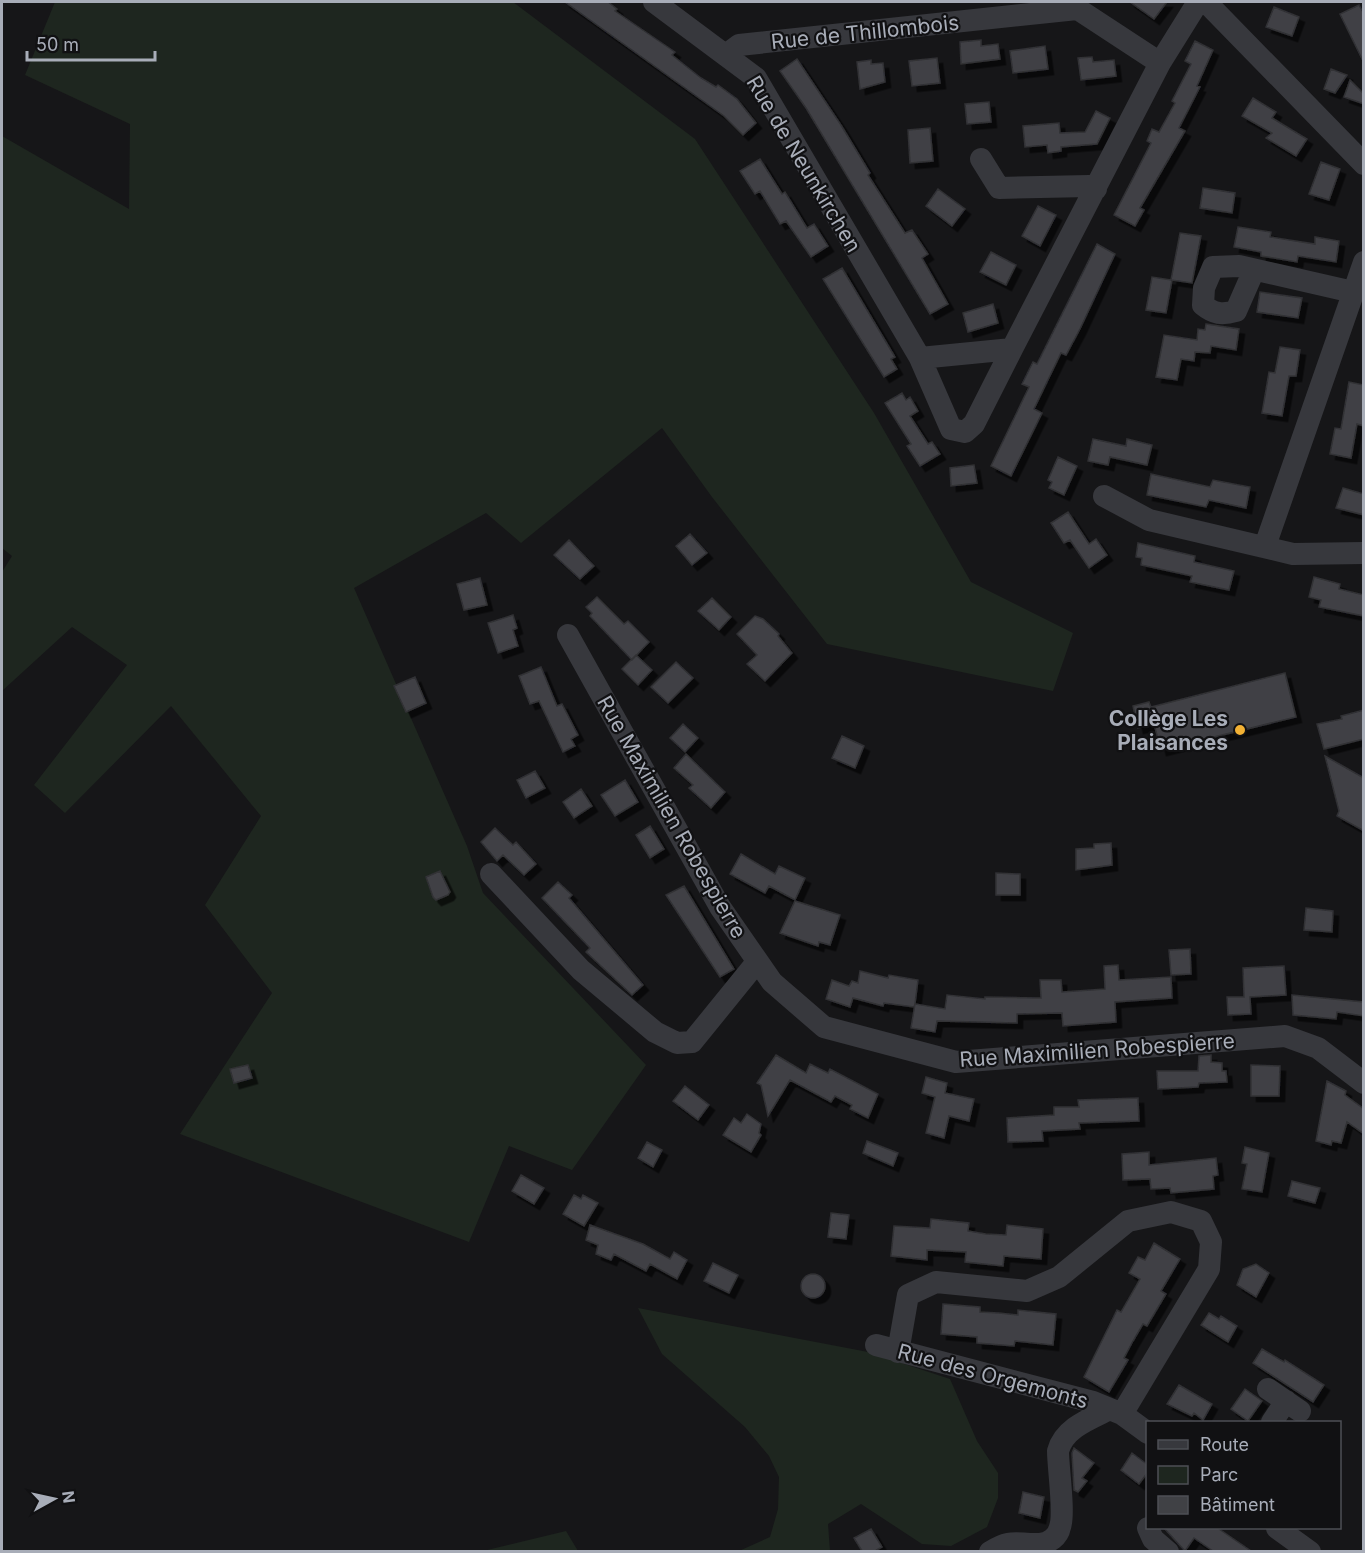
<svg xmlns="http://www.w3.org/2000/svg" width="1365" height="1553" font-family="Inter,sans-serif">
<defs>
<filter id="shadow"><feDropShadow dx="5.5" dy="5.5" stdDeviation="0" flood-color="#0009"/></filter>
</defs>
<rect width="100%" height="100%" fill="#161618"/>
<path fill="#1e261f" d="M55 2H513L695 139 874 413 971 582 1073 633 1053 691 827 644 712 497 662 428 521 543 486 513 354 588 467 846 483 893 646 1065 572 1170 509 1146 469 1242 180 1134 272 993 205 905 261 816 171 706 65 813 34 785 127 665 72 627 2 691V572L12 556 2 548V136L129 209 130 124 25 75Z
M638 1308 868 1352 950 1379 977 1441 998 1473V1498L987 1527 951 1546 922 1544 861 1504 828 1524 830 1551H739L770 1537 778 1509 779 1477 769 1456 745 1427 662 1354Z
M566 1531 578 1551H483Z"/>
<path fill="#404145" stroke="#303034" stroke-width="1.5" filter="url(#shadow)" d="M565 2H608L617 9 615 11 675 52 672 55 701 78 716 87 718 85 737 99 756 123 743 135 724 116Z
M1130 2H1167L1154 19Z
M1359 5 1364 14V63L1340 14Z
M1274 7 1299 17 1292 36 1266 27Z
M981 40V46L998 44 1000 59 961 64 960 42Z
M1195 41 1213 50 1197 86 1200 87 1179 128 1185 131 1140 208 1144 210 1135 226 1114 215 1151 143 1147 141 1152 129 1159 132 1175 103 1172 101 1191 64 1185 61Z
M1045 46 1048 69 1013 73 1010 51Z
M1092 57 1093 62 1114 60 1116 76 1081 80 1078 58Z
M937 58 940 83 912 86 909 61Z
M797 59 841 125 870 173 868 175 905 233 912 230 928 254 922 258 948 304 930 314 806 108 780 71Z
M871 60V64L883 63 885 82 860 89 857 62Z
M1331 69 1347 75 1335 93 1324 89Z
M1350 80 1364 94V104L1344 97Z
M1253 98 1276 112 1272 118 1307 139 1296 156 1266 138 1272 133 1242 116Z
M989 102 991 122 967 124 965 104Z
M1096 111 1110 118 1097 144 1061 147V151L1048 153 1047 145 1025 147 1023 126 1059 123 1060 133 1085 132Z
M930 128 933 161 910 163 908 130Z
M760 159 782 194 785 192 807 228 814 224 828 246 811 257 786 221 780 224 760 191 755 194 740 171Z
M1321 162 1340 169 1329 200 1309 194Z
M1203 188 1235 193 1232 213 1200 208Z
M938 189 965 209 952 226 926 206Z
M1038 206 1056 215 1040 246 1022 236Z
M1238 227 1271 232 1270 237 1315 244V237L1339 241 1336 262 1298 256 1297 262 1261 256V252L1234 247Z
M1180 233 1201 236 1192 283 1172 280 1166 313 1146 310 1152 277 1171 280Z
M1097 244 1115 254 1080 329 1066 355 1061 353 1034 409 1042 413 1011 476 991 466 1029 387 1022 384 1033 362 1037 364Z
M991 252 1016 265 1006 285 980 272Z
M842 268 895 357 891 359 897 369 884 377 823 279Z
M1260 292 1302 298 1298 318 1257 312Z
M993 304 998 323 968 332 963 313Z
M1206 324 1239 329 1236 350 1211 346 1210 353 1195 352 1194 361 1181 359 1177 380 1156 377 1164 335 1197 340 1198 329 1205 330Z
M1280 347 1300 350 1296 376H1289L1282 416 1262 413 1269 372 1275 373Z
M1349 382 1364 385V426L1357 424 1351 458 1330 454 1335 428 1341 429Z
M902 393 906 400 910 397 918 411 910 416 928 444 932 442 940 454 920 466 907 446 911 444 885 403Z
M1093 439 1126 446 1127 439 1152 445 1147 465 1110 457 1108 465 1088 461Z
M1058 457 1077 466 1064 495 1049 488 1052 482 1048 480Z
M974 465 977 483 951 486 950 468Z
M1151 474 1210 487 1213 480 1250 487 1246 508 1209 500 1206 507 1147 495Z
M1343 488 1364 494V515L1336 508Z
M1068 512 1089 544 1096 539 1107 555 1089 568 1070 540 1064 543 1051 523Z
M690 534 707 553 692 565 676 546Z
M569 540 594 566 580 579 554 555Z
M1138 543 1195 556 1194 562 1234 571 1229 590 1190 582 1192 576 1141 565 1142 558 1136 557Z
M1314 577 1340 584 1339 589 1364 595V616L1319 607 1321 600 1309 597Z
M480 578 487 605 464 610 457 584Z
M597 597 624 624 628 621 649 642 632 660 590 616 592 613 586 607Z
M712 598 731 617 719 630 698 611Z
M513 615 517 628 513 630 518 646 498 653 488 623Z
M755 616 763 619 779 634 778 636 792 653 765 681 747 664 757 655 737 634Z
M636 655 652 670 638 685 622 669Z
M676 662 693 678 668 703 651 687Z
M541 667 557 706 562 704 578 735 571 739 575 746 563 752 539 701 530 704 519 676Z
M1285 673 1296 717 1161 750 1154 724 1138 728 1133 706 1149 702 1151 707Z
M415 677 426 703 406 712 394 686Z
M1364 710V739L1324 749 1317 724 1342 719 1341 716Z
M683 724 698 738 685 752 670 738Z
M842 736 864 746 855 768 832 758Z
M686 754 725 792 711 808 689 788 693 785 674 768Z
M1325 756 1364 778V831L1337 816 1339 811Z
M535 771 545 788 526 798 517 780Z
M625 780 638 802 615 816 601 795Z
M581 789 592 806 574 818 563 802Z
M650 826 664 849 650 858 636 835Z
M495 828 513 845 516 842 536 864 524 875 503 855 497 861 481 842Z
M1111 843 1112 865 1076 870V849L1094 848V844Z
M741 854 775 874 779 866 805 878 795 900 769 886 765 893 730 874Z
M440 871 450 892 448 895 436 900 433 897 426 877Z
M996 873 1020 874V895H996Z
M558 882 572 895 569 898 643 985 632 995 586 952 590 948 542 898Z
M684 886 734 969 720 977 666 895Z
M795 901 840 915 830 945 819 942 818 946 780 933Z
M1306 908 1333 911 1332 932 1304 930Z
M1190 949 1191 974 1171 975 1169 950Z
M1118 965 1119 980 1171 977 1172 998 1115 1002 1116 1022 1063 1026 1062 1013 1017 1014V1023L937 1021 935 1032 911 1028 915 1004 914 1007 884 1003 883 1006 853 998 850 1007 826 999 832 980 849 986 852 981 858 983 860 971 888 978 889 975 918 980 915 1004 945 1009 947 995 985 999V997L1041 998 1040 980H1061L1062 992 1105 989 1104 966Z
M1284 966 1286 995 1250 997 1251 1014 1228 1015 1227 997H1244L1243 968Z
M1292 995 1364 1002V1016L1337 1012 1336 1019 1293 1015Z
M776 1055 806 1073 810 1064 828 1073 830 1069 878 1094 868 1118 850 1109 852 1105 835 1096 831 1102 790 1080 768 1116 761 1085 757 1083Z
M1211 1055V1062L1222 1063V1071H1226L1227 1082 1199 1083 1198 1087 1158 1089 1157 1071H1198L1199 1056Z
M248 1065 252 1078 234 1083 230 1069Z
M1251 1065 1280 1066 1279 1096H1251Z
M926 1077 947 1083 945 1093 974 1099 969 1121 949 1116 944 1138 926 1133 935 1097 922 1093Z
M1327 1081 1346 1091 1345 1095 1364 1109V1134L1347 1122 1341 1143 1332 1141 1331 1145 1316 1141Z
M685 1086 709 1105 698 1120 673 1101Z
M1138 1098 1139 1121 1079 1123 1080 1129 1042 1131 1043 1141 1008 1142 1007 1118 1054 1115V1107H1079L1078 1100Z
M747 1114 761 1124 759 1133 761 1135 751 1152 723 1135 734 1118 741 1123Z
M867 1141 898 1153 893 1166 863 1153Z
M647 1142 662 1150 653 1167 638 1158Z
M1245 1147 1269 1153 1262 1192 1242 1189 1247 1164 1242 1163Z
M1149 1152V1165L1216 1158 1218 1175 1213 1176 1214 1189 1171 1193 1170 1188 1151 1189 1150 1179 1123 1180 1122 1154Z
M521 1175 544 1188 534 1204 512 1191Z
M1292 1181 1320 1188 1315 1203 1288 1196Z
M574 1195 581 1199 583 1195 598 1203 584 1226 563 1214Z
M831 1213 849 1215 846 1239 828 1237Z
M931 1219 969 1223 968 1231 986 1234 1006 1235 1007 1225 1043 1229 1041 1259 1004 1256 1003 1266 965 1262 966 1252 927 1250V1260L891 1256 894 1226 930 1228Z
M590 1225 643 1244 670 1259 674 1252 687 1260 677 1279 650 1264 646 1271 614 1254 611 1260 596 1254 598 1245 586 1240Z
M1154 1243 1180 1259 1161 1291 1166 1294 1147 1326 1143 1324 1133 1341 1124 1358 1128 1360 1109 1392 1084 1377 1117 1310 1121 1312 1140 1279 1129 1273 1138 1257 1145 1260Z
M713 1263 738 1275 729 1293 704 1281Z
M1256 1264 1269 1273 1256 1297 1237 1285 1243 1269Z
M801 1286a12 12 0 1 1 24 0a12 12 0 1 1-24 0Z
M943 1304 980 1307V1312L999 1313 1018 1315V1310L1056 1314 1053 1345 1015 1341 1014 1346 977 1343V1337L941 1334Z
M1209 1313 1219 1319 1221 1316 1237 1326 1228 1342 1201 1325Z
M1262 1349 1284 1362 1285 1360 1324 1385 1313 1402 1253 1363Z
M1179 1385 1212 1404 1203 1420 1194 1413 1192 1416 1167 1404Z
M1245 1389 1262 1401 1248 1421 1231 1409Z
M1074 1448 1094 1463 1082 1478 1087 1481 1078 1492 1074 1490 1072 1453Z
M1132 1453 1148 1465V1472L1139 1484 1121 1470Z
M1023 1492 1044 1497 1040 1518 1019 1513Z
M1163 1527H1216L1251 1551H1213L1194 1538 1185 1551Z
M871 1529 882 1547 875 1551H862L854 1538Z"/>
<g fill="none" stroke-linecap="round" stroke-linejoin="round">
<path stroke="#37383d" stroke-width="22" d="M654 2 756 78 920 358 1012 349 1160 63 1198 2
M1067 2 1160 63
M1206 2 1364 164
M727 54 739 45 1077 9
M981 159 999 188 1089 186 1096 189
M1254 270 1236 311C1222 315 1214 314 1203 305L1204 288 1213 267 1239 266 1353 292
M920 358 951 429 965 432 974 424 1012 349
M1104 496 1149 520 1293 554 1364 553
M1265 546 1364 262
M568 635 720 907 772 982 824 1027 956 1062 1285 1036 1318 1048 1364 1083
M491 874 581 970 655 1032 677 1043 692 1042 757 962
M876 1345 1093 1402 1122 1414 1148 1433
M898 1352 908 1295 936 1282 1027 1291 1059 1277 1128 1221 1171 1212 1201 1221 1211 1242 1209 1269 1122 1414
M1268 1389 1300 1411
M1272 1422 1286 1401
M1148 1528 1153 1539 1168 1552
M1277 1528 1310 1552
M990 1552C1012 1538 1017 1545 1040 1544 1049 1543 1058 1537 1060 1527 1065 1513 1058 1468 1058 1451 1064 1428 1090 1419 1110 1409"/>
</g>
<circle fill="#f2b134" stroke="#111113" stroke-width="2" cx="1240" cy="730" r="6"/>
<g text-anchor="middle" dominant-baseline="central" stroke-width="4.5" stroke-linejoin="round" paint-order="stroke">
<g font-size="21" fill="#a8adb8" stroke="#111113">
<text transform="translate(865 32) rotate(-6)">Rue de Thillombois</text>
<text transform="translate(804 164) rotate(59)">Rue de Neunkirchen</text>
<text transform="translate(672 817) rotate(60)">Rue Maximilien Robespierre</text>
<text transform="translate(1097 1050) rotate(-4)">Rue Maximilien Robespierre</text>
<text transform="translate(993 1376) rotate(15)">Rue des Orgemonts</text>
</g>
<g font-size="21" font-weight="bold" fill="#a8adb8" stroke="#111113" text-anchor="end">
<text x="1228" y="718">Collège Les<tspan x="1228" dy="24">Plaisances</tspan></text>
</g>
</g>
<rect width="1365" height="1553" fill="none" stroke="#a8adb8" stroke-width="6"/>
<rect x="1146" y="1421" width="195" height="108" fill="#111113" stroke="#4d4f55" stroke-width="1.5"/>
<rect x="1158" y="1440" width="30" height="9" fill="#37383d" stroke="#4d4f55" stroke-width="1.5"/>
<text x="1200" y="1451" font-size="18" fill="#a8adb8">Route</text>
<rect x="1158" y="1466" width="30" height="18" fill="#1e261f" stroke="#4d4f55" stroke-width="1.5"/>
<text x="1200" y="1481" font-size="18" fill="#a8adb8">Parc</text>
<rect x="1158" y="1496" width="30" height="18" fill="#404145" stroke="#4d4f55" stroke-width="1.5"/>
<text x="1200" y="1511" font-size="18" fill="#a8adb8">Bâtiment</text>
<g transform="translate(54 1499) rotate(82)" stroke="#111113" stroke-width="4.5" paint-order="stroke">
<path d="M0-4.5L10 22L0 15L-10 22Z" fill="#a8adb8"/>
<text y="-9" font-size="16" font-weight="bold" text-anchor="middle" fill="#a8adb8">N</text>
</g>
<path d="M27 51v9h128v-9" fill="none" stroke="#a8adb8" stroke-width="3"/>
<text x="36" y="51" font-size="18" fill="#a8adb8" stroke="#111113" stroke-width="4.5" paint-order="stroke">50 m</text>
</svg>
